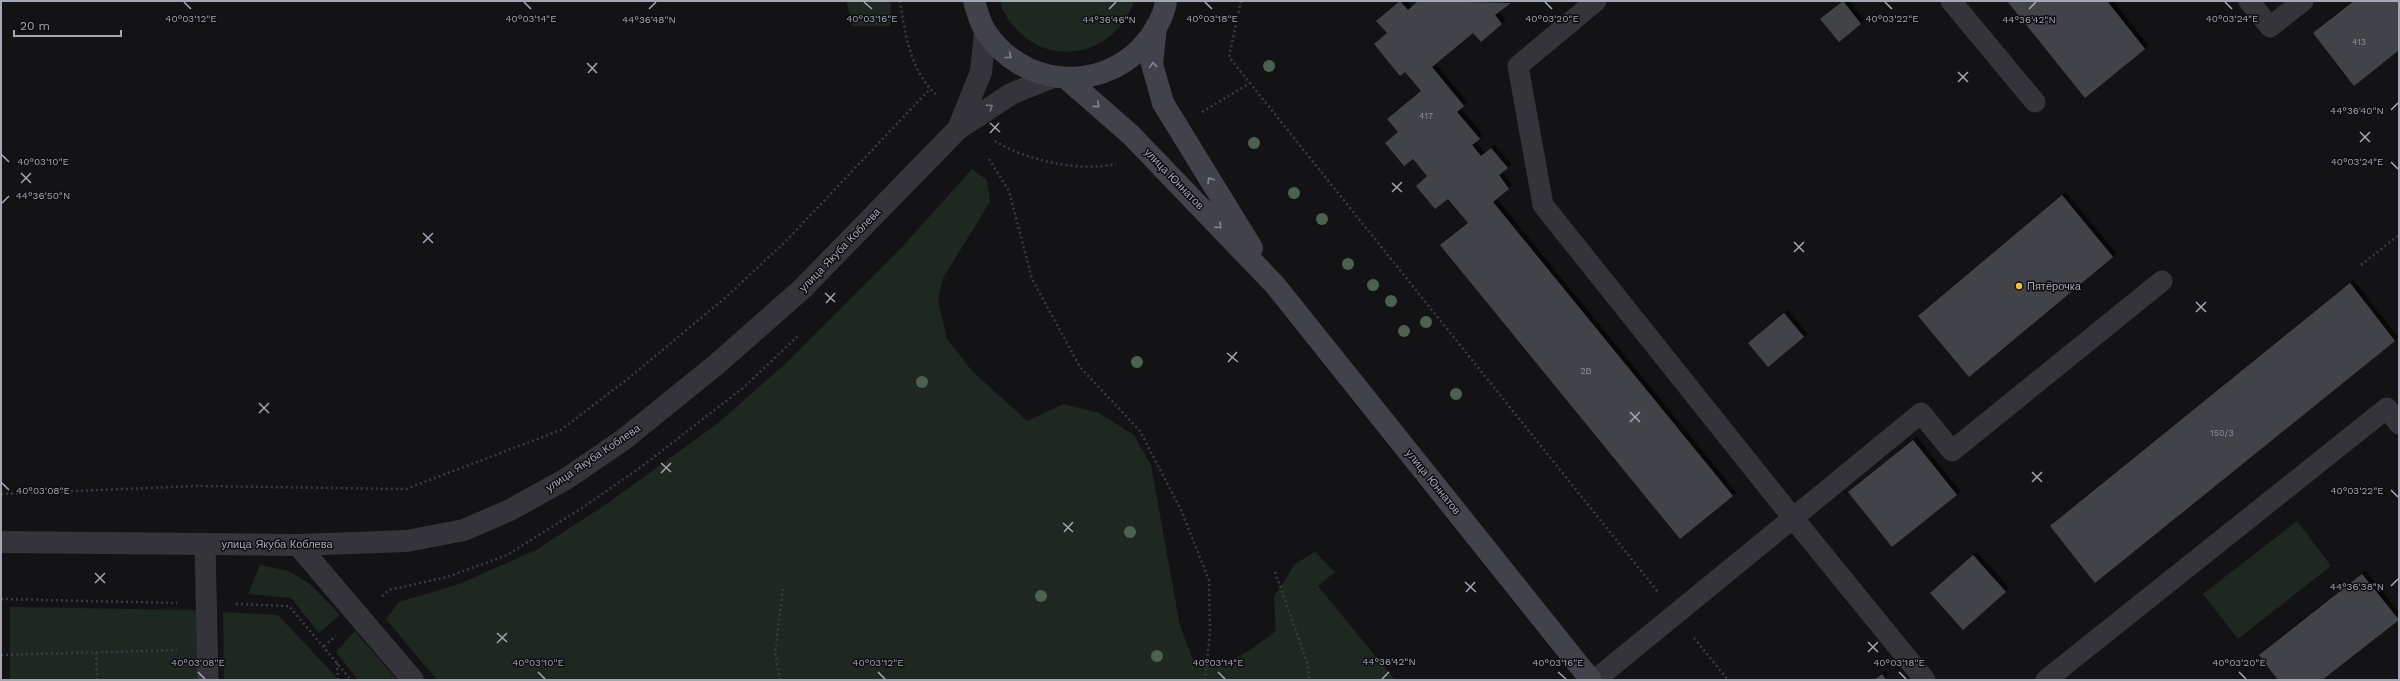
<svg xmlns="http://www.w3.org/2000/svg" width="2400" height="681" font-family="'Work Sans',sans-serif">
<defs>
<filter id="shadow"><feDropShadow dx="3.5" dy="-3.5" stdDeviation="0" flood-color="#0009"/></filter>
</defs>
<rect width="100%" height="100%" fill="#131315"/>
<path fill="#1f2721" d="M846 1H891L890 26H853Z
M1000 1H1134C1118 51 1057 69 1019 32 1011 24 1002 12 1000 1Z
M972 169 987 180 990 202 943 278 938 300 947 339 972 371 1027 421 1064 404 1099 413 1134 435 1151 465 1180 626 1194 662 1224 666 1251 649 1276 631 1274 597 1295 564 1315 552 1335 572 1318 586 1395 680H437L386 619 399 602 459 584 536 550 605 505 717 424 784 365 903 246Z
M2297 521 2331 566 2238 639 2203 594Z
M260 565 289 571 310 584 340 615 319 633 291 598 248 594Z
M10 607 196 610 198 680H10Z
M223 612 278 615 339 680H224Z
M355 631 397 680H358L336 652Z"/>
<path fill="#424348" filter="url(#shadow)" d="M1400 1 1408 10 1418 1 1511 3 1495 15 1502 24 1481 42 1473 33 1432 67 1464 106 1457 112 1480 139 1472 145 1481 156 1491 148 1508 168 1499 175 1509 189 1493 202 1733 496 1680 539 1440 245 1468 223 1448 199 1435 209 1416 186 1427 176 1413 159 1404 166 1385 143 1398 132 1387 119 1421 91 1405 72 1400 76 1374 44 1387 33 1376 21Z
M1843 1 1861 24 1839 42 1820 19Z
M2007 1H2107L2145 49 2085 98Z
M2354 1H2399V50L2354 86 2313 33Z
M2062 195 2113 257 1969 377 1918 316Z
M2350 283 2395 341 2095 583 2050 526Z
M1784 313 1804 337 1768 367 1748 343Z
M1913 440 1957 495 1892 547 1848 492Z
M1973 555 2006 592 1963 630 1930 593Z
M2362 574 2399 620 2322 680H2278L2259 655Z
M1882 674 1886 680H1874Z"/>
<g fill="none" stroke-linecap="round" stroke-linejoin="round">
<path stroke="#3a3b41" stroke-width="2.5" stroke-dasharray="2 3" stroke-linecap="butt" d="M900 1C905 34 911 74 938 96
M1241 1 1229 57 1658 592
M1202 112 1250 83
M995 141C1028 161 1078 172 1116 164
M989 159 1009 191 1032 279 1080 367 1140 431 1181 510 1209 580 1210 633 1205 680
M2361 265 2399 235
M1 494 197 486 406 489 561 430 630 377 725 298 785 242 930 89
M1275 572 1307 662 1310 680
M382 596 389 590 447 577 507 555 582 508 641 467 743 388 799 335
M1 599 177 603
M236 604 289 606 351 680
M1694 638 1728 680
M324 646 336 636
M96 653 97 679
M1 655 177 650
M337 663 338 680
M780 680 775 653 783 589"/>
<path stroke="#34343a" stroke-width="21" d="M1596 1 1518 66 1543 205 1793 518 1921 413 1952 451 2162 281
M1951 1 2035 102
M2249 1 2270 27 2303 1
M205 544 208 680
M1595 680 1793 518 1925 680
M2046 680 2387 408 2399 424"/>
<path stroke="#34343a" stroke-width="22" d="M958 129 981 72 985 32
M1 542 298 545 407 541 464 530 510 510 566 479 623 440 717 364 802 289 958 129 1011 94 1053 77
M298 545 413 680"/>
<path stroke="#42434a" stroke-width="22" d="M974 1C977 11 980 24 986 32 1021 85 1096 94 1141 48 1152 36 1164 18 1166 1
M1156 27 1152 64 1163 103 1252 248
M1067 79 1131 135 1275 285 1591 680"/>
</g>
<g fill="#4c6150">
<circle cx="1269" cy="66" r="6"/>
<circle cx="1254" cy="143" r="6"/>
<circle cx="1294" cy="193" r="6"/>
<circle cx="1322" cy="219" r="6"/>
<circle cx="1348" cy="264" r="6"/>
<circle cx="1373" cy="285" r="6"/>
<circle cx="1391" cy="301" r="6"/>
<circle cx="1426" cy="322" r="6"/>
<circle cx="1404" cy="331" r="6"/>
<circle cx="1137" cy="362" r="6"/>
<circle cx="922" cy="382" r="6"/>
<circle cx="1456" cy="394" r="6"/>
<circle cx="1130" cy="532" r="6"/>
<circle cx="1041" cy="596" r="6"/>
<circle cx="1157" cy="656" r="6"/>
</g>
<defs><path id="oneway-chevron" d="M-2-3.5L2.5 0L-2 3.5" fill="none" stroke-width="1.6" stroke-linecap="round" stroke-linejoin="round"/></defs>
<g stroke="#828590">
<use href="#oneway-chevron" transform="translate(1009 56) rotate(38)"/>
<use href="#oneway-chevron" transform="translate(1153 65) rotate(-96)"/>
<use href="#oneway-chevron" transform="translate(1097 105) rotate(41)"/>
<use href="#oneway-chevron" transform="translate(1210 180) rotate(-122)"/>
<use href="#oneway-chevron" transform="translate(1219 226) rotate(46)"/>
</g>
<use stroke="#72747e" href="#oneway-chevron" transform="translate(990 107) rotate(-33)"/>
<path fill="none" stroke="#a4a8b5" stroke-width="1.5" d="M184 2 191 9M524 2 531 9M864 2 872 9M1205 2 1212 9M1545 2 1552 9M1885 2 1892 9M2225 2 2232 9M649 9 656 2M1109 9 1116 2M2029 9 2036 2M587 63 597 73M1958 72 1968 82M588 73 597 63M1958 82 1968 72M2391 110 2398 103M990 123 1000 132M2360 132 2370 142M990 133 999 123M2360 142 2370 132M2 155 9 162M2391 162 2398 169M21 173 31 183M21 183 31 173M1392 183 1402 192M1392 192 1402 182M2 203 9 196M423 233 433 243M1794 242 1804 252M423 243 433 233M1794 252 1804 242M825 293 835 302M2196 302 2206 312M826 303 835 293M2196 312 2206 302M1227 353 1238 362M1228 362 1237 352M259 403 269 413M1630 412 1640 422M259 413 269 403M1630 422 1640 412M661 463 671 472M2032 472 2042 482M661 473 671 463M2032 482 2042 472M2 483 9 490M2391 490 2398 497M1063 523 1073 532M1064 532 1073 522M95 573 105 583M1465 582 1476 592M95 583 105 573M2391 586 2398 579M1466 592 1475 582M497 633 507 642M1868 642 1878 652M497 643 507 633M1868 652 1878 642M198 672 205 679M538 672 545 679M878 672 885 679M1218 672 1225 679M1558 672 1566 679M1899 672 1906 679M2239 672 2246 679M1382 679 1389 672"/>
<circle fill="#f3bf2d" stroke="#0e0e10" stroke-width="1.5" cx="2019" cy="286" r="4"/>
<g text-anchor="middle" dominant-baseline="central" stroke-width="3" stroke-linejoin="round" paint-order="stroke">
<g font-size="9" fill="#8c8f9a">
<text x="2359" y="42">413</text>
<text x="1426" y="116">417</text>
<text x="1586" y="371">2В</text>
<text x="2222" y="433">150/3</text>
</g>
<g font-size="11" fill="#a4a8b5" stroke="#0e0e10">
<text transform="translate(1174 179) rotate(46)">улица Юннатов</text>
<text transform="translate(840 250) rotate(-46)">улица Якуба Коблева</text>
<text transform="translate(593 458) rotate(-34)">улица Якуба Коблева</text>
<text transform="translate(1433 482) rotate(51)">улица Юннатов</text>
<text x="277" y="544">улица Якуба Коблева</text>
</g>
<g font-size="11" fill="#a4a8b5" stroke="#0e0e10" text-anchor="start">
<text x="2027" y="286">Пятёрочка</text>
</g>
</g>
<g font-size="10" text-anchor="middle" fill="#a4a8b5" stroke="#0e0e10" stroke-width="3" stroke-linejoin="round" paint-order="stroke">
<text x="191" y="22">40°03'12"E</text>
<text x="531" y="22">40°03'14"E</text>
<text x="872" y="22">40°03'16"E</text>
<text x="1212" y="22">40°03'18"E</text>
<text x="1552" y="22">40°03'20"E</text>
<text x="1892" y="22">40°03'22"E</text>
<text x="2232" y="22">40°03'24"E</text>
<text x="649" y="23">44°36'48"N</text>
<text x="1109" y="23">44°36'46"N</text>
<text x="2029" y="23">44°36'42"N</text>
<text x="2357" y="114">44°36'40"N</text>
<text x="43" y="165">40°03'10"E</text>
<text x="2357" y="165">40°03'24"E</text>
<text x="43" y="199">44°36'50"N</text>
<text x="43" y="494">40°03'08"E</text>
<text x="2357" y="494">40°03'22"E</text>
<text x="2357" y="590">44°36'38"N</text>
<text x="1389" y="665">44°36'42"N</text>
<text x="198" y="666">40°03'08"E</text>
<text x="538" y="666">40°03'10"E</text>
<text x="878" y="666">40°03'12"E</text>
<text x="1218" y="666">40°03'14"E</text>
<text x="1558" y="666">40°03'16"E</text>
<text x="1899" y="666">40°03'18"E</text>
<text x="2239" y="666">40°03'20"E</text>
</g>
<rect width="2400" height="681" fill="none" stroke="#a4a8b5" stroke-width="4"/>
<path d="M14 30v6h107v-6" fill="none" stroke="#a4a8b5" stroke-width="2"/>
<text x="20" y="30" font-size="12" fill="#a4a8b5" stroke="#0e0e10" stroke-width="3" paint-order="stroke">20 m</text>
</svg>
